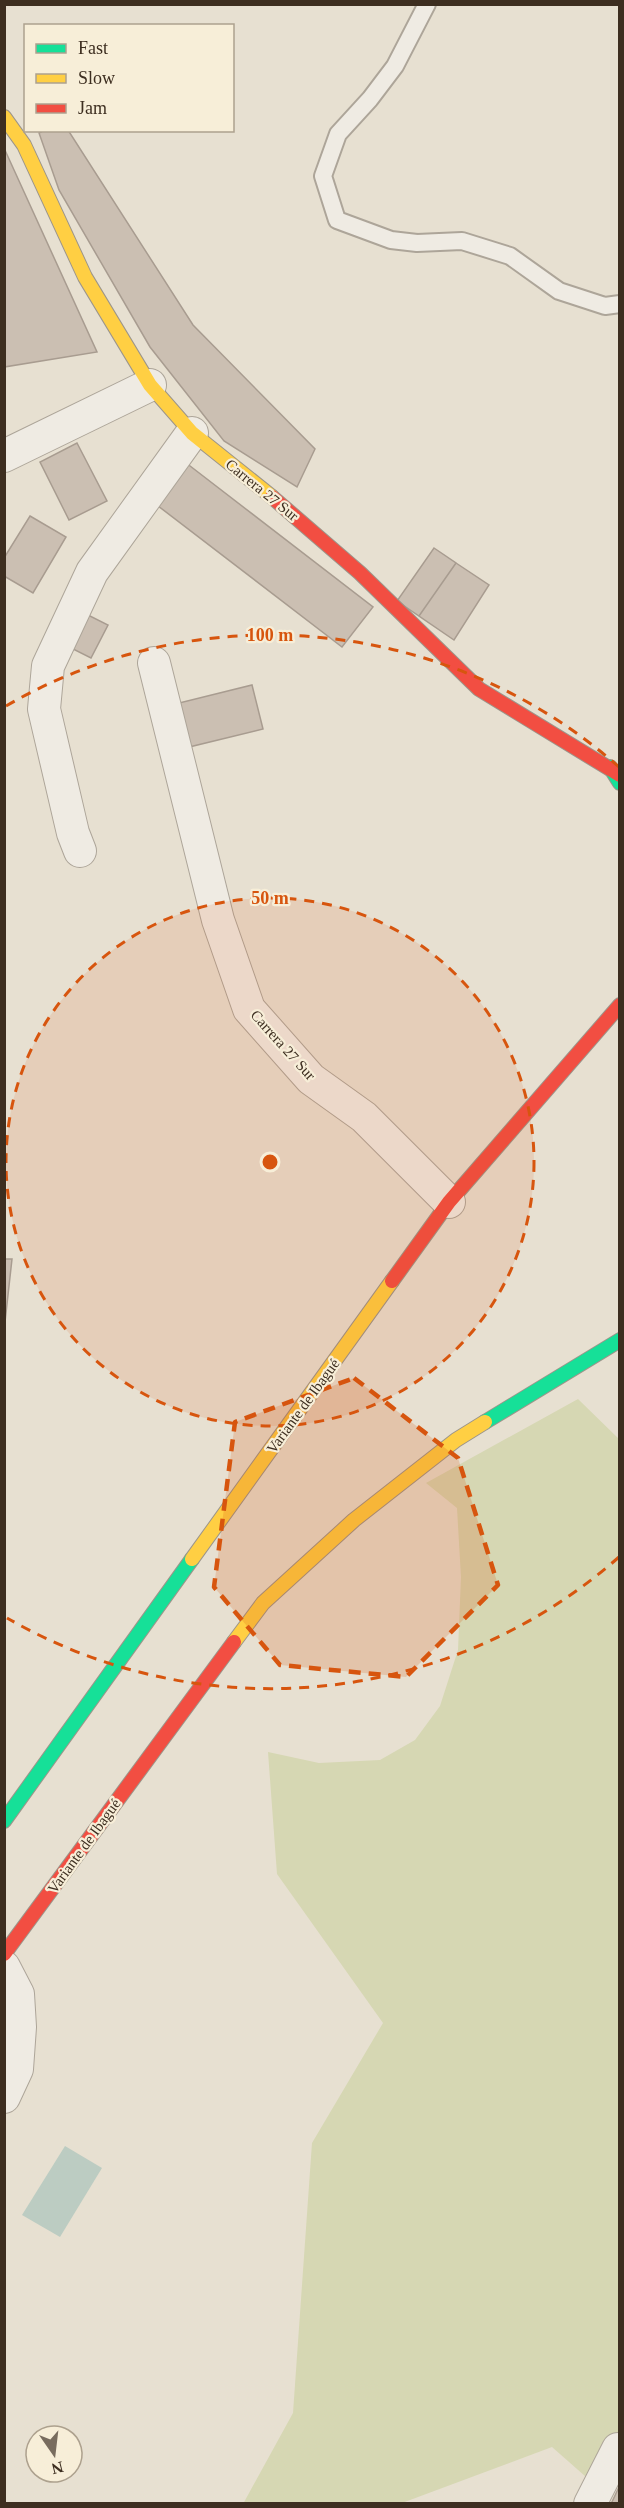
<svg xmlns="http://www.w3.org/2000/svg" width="624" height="2508" font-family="Georgia,serif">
<rect width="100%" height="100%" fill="#e7e0d1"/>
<path fill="#d6d7b3" d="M578 1399 620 1440 619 2430 594 2484 552 2447 402 2503 243 2504 293 2413 312 2143 383 2023 277 1874 268 1752 319 1763 380 1760 415 1740 440 1706 458 1650 461 1577 457 1508 426 1483Z"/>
<path fill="#bcccc2" d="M65 2146 102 2168 60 2237 22 2215Z"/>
<path fill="#cbbfb2" stroke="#a89c90" stroke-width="1.5" d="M45 130H68L193 325 315 449 297 487 224 441 150 347 59 190 39 133Z
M4 148 97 352 4 367Z
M77 443 107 501 69 520 40 462Z
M181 459 373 607 342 647 149 499Z
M30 516 66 537 33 593 4 576V558Z
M434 548 456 563 419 616 397 601Z
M456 563 489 585 454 640 419 616Z
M82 612 108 625 91 658 65 645Z
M252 685 263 729 185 748 175 704Z
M4 1259H12L4 1331Z
M619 2487 620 2504H611Z"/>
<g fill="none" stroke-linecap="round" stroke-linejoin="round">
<defs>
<path id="lane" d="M427 4 395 66 370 99 338 134 323 176 337 220 391 240 417 243 462 241 510 256 559 291 605 306 620 304"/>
<path id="street" d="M4 456 150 385
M154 663 218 920 249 1009 311 1079 364 1117 449 1202
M80 851 73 833 44 709 48 666 92 572 192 433
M4 1967 18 1994 20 2027 17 2069 4 2097
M590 2504 618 2449"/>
<path id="fast" d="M610 767 620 783
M485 1422 620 1340
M4 1821 192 1559"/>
<path id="slow" d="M4 117 24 145 85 277 150 385 192 433 272 497
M192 1559 392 1281
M234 1642 263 1603 354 1520 456 1440 485 1422"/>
<path id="jam" d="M272 497 360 573 479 689 620 775
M392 1281 449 1202 620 1005
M4 1954 234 1642"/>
</defs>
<use href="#lane" stroke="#ada599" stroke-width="20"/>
<use href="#street" stroke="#ada599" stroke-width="34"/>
<use href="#fast" stroke="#9c958a" stroke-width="16"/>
<use href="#slow" stroke="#9c958a" stroke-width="16"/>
<use href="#jam" stroke="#9c958a" stroke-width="16"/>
<use href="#lane" stroke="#efebe3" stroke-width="16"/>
<use href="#street" stroke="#efebe3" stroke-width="32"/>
<use href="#fast" stroke="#16e098" stroke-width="14"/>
<use href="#slow" stroke="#ffcf43" stroke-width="14"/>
<use href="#jam" stroke="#f24e42" stroke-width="14"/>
</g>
<path fill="#d7550e" fill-opacity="0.2" stroke="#d7550e" stroke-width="4.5" stroke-dasharray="12 8" stroke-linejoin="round" d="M354 1378 458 1458 498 1585 406 1677 280 1665 214 1587 235 1422Z"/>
<circle cx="270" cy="1162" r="264" fill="#d7550e" fill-opacity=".12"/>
<g fill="none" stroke="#d7550e" stroke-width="3" stroke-dasharray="10 8">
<circle cx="270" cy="1162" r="264"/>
<path d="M619 1557A527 527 0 0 1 7 1618M6 706A527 527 0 0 1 619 767"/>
</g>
<g text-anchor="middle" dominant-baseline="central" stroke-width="4.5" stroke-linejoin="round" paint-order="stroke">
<g font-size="15" fill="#3d2e20" stroke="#f7eed8">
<text transform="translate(262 490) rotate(39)">Carrera 27 Sur</text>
<text transform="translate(283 1045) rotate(48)">Carrera 27 Sur</text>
<text transform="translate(303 1406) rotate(-54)">Variante de Ibagué</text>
<text transform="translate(84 1846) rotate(-54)">Variante de Ibagué</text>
</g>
</g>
<circle cx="270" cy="1162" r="9" fill="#d7550e" stroke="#f7eed8" stroke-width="3"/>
<g font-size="18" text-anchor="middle" font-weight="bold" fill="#d7550e" stroke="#f7eed8" stroke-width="4.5" stroke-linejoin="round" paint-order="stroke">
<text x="270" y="641">100 m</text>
<text x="270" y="904">50 m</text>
</g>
<rect width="624" height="2508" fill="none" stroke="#3d2e20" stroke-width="12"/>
<rect x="24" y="24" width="210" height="108" fill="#f7eed8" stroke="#ada18e" stroke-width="1.5"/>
<rect x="36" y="44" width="30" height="9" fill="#16e098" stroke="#ada18e" stroke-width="1.5"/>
<text x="78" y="54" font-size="18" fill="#3d2e20">Fast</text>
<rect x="36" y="74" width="30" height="9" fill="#ffcf43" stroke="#ada18e" stroke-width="1.5"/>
<text x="78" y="84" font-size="18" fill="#3d2e20">Slow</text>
<rect x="36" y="104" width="30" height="9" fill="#f24e42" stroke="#ada18e" stroke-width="1.5"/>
<text x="78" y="114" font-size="18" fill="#3d2e20">Jam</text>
<g transform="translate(54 2454) rotate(166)"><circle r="28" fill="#f7eed8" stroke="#ada18e" stroke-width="1.5"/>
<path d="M0-4.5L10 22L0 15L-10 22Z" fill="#786c5e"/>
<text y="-9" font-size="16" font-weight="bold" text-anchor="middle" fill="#3d2e20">N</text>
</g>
</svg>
